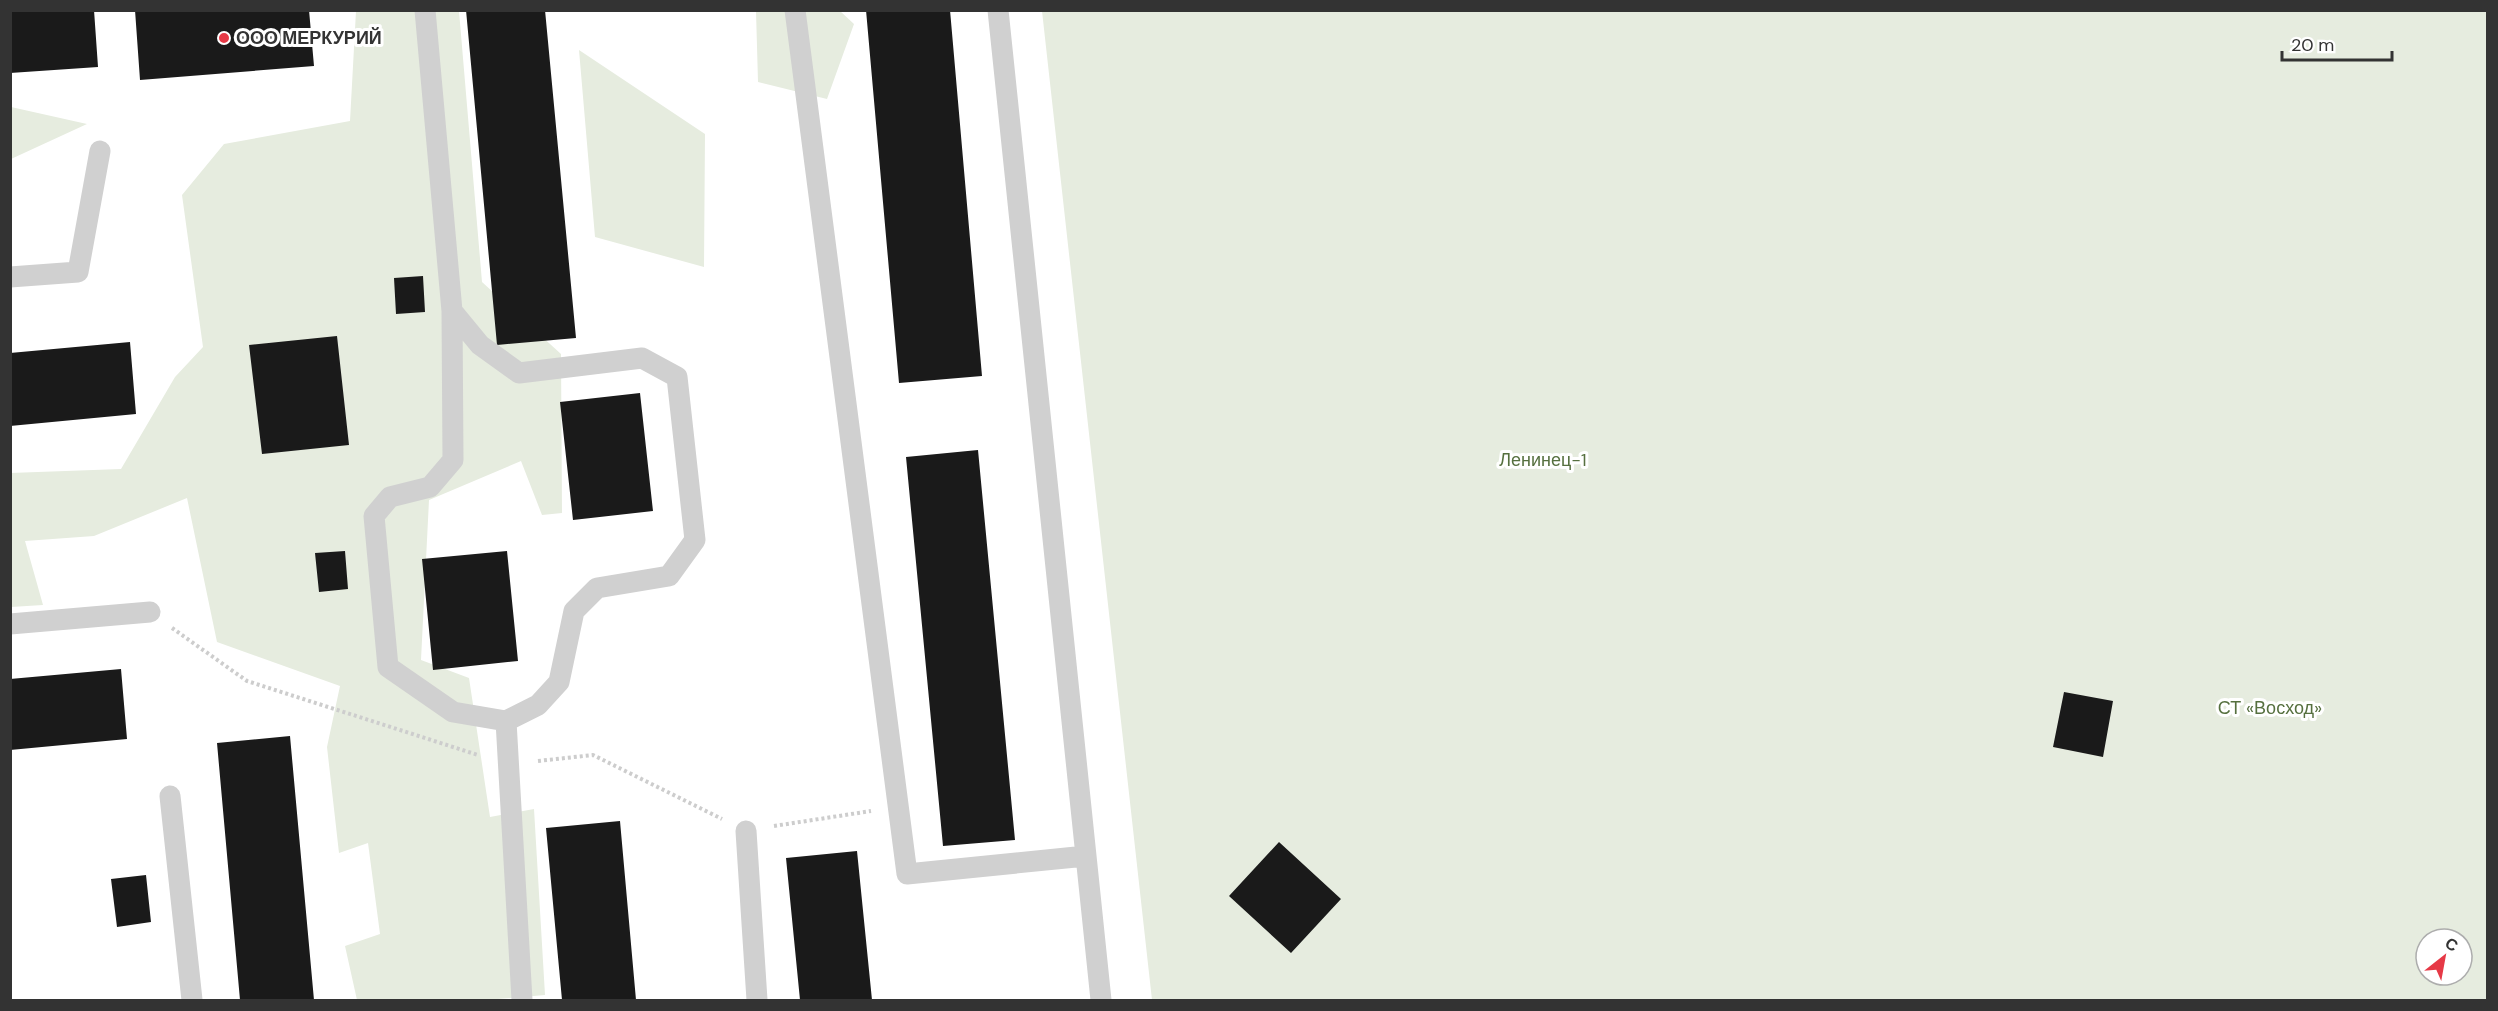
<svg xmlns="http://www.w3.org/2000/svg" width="2498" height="1011" font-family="'DM Sans',sans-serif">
<rect width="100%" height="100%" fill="#fff"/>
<path fill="#e6ecdf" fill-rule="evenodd" d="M356 11H459L482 282 561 354 562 513 542 515 521 461 429 500 421 660 469 678 490 817 534 809 545 995 486 1000H357L345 946 380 934 368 843 339 853 327 747 340 686 217 642 187 498 94 536 25 541 43 605 11 607 10 473 121 469 175 377 203 347 182 195 224 144 350 121Z
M756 11H840L854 24 827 99 758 82Z
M1042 11H2487V1000H1152ZM2426 939H2462V975H2426Z
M579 50 705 134 704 267 595 237Z
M11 107 87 124 11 159Z"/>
<path fill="#1a1a1a" d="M10 10H94L98 67 10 73Z
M135 10H309L314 66 140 80Z
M466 10H545L576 338 497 345Z
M866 10H950L982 376 899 383Z
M423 276 425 312 396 314 394 278Z
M337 336 349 445 262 454 249 345Z
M130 342 136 414 10 426V353Z
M640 393 653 511 573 520 560 402Z
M978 450 1015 840 943 846 906 457Z
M345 551 348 589 319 592 315 553Z
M507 551 518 661 433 670 422 559Z
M121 669 127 739 10 750V679Z
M2064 692 2113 701 2103 757 2053 747Z
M290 736 314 1000H240L217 743Z
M620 821 636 1000H562L546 828Z
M1279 842 1341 899 1291 953 1229 896Z
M857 851 872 1000H800L786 858Z
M146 875 151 922 117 927 111 879Z"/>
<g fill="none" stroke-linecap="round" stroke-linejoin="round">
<path stroke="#cdcdcd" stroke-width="4" stroke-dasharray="3 3" stroke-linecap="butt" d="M172 628 247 681 478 755
M538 761 593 755 722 819
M774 826 871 811"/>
<path stroke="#d0d0d0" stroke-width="21" d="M425 10 452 311 480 345 519 373 642 358 677 377 695 540 669 576 597 588 574 611 559 682 538 705 506 721 522 1000
M795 10 907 874 1086 856
M998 10 1101 1000
M10 277 78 272 100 151
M452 311 453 460 430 487 390 497 374 516 388 667 453 712 506 721
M10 624 150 612
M170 796 192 1000
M746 831 757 1000"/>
</g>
<circle fill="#e63946" stroke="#fff" stroke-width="2" cx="224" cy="38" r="6"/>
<g text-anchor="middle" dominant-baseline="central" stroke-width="6" stroke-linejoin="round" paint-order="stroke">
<g font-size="18" font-weight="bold" fill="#333" stroke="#fff" text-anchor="start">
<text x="236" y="38">ООО МЕРКУРИЙ</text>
</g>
<g font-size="18" fill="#56703f" stroke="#fff">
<text x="1543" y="460">Ленинец-1</text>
<text x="2270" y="708">СТ «Восход»</text>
</g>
</g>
<rect width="2498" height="1011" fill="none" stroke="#333333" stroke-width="24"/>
<g transform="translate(2444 957) rotate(31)"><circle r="28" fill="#ffffff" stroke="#adadad" stroke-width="1.5"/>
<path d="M0-4.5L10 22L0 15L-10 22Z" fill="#e63946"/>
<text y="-9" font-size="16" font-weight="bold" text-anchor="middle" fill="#333333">С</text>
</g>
<path d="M2282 51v9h110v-9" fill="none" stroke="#333333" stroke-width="3"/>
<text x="2291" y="51" font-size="18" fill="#333333" stroke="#ffffff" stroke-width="4.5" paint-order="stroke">20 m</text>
</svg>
